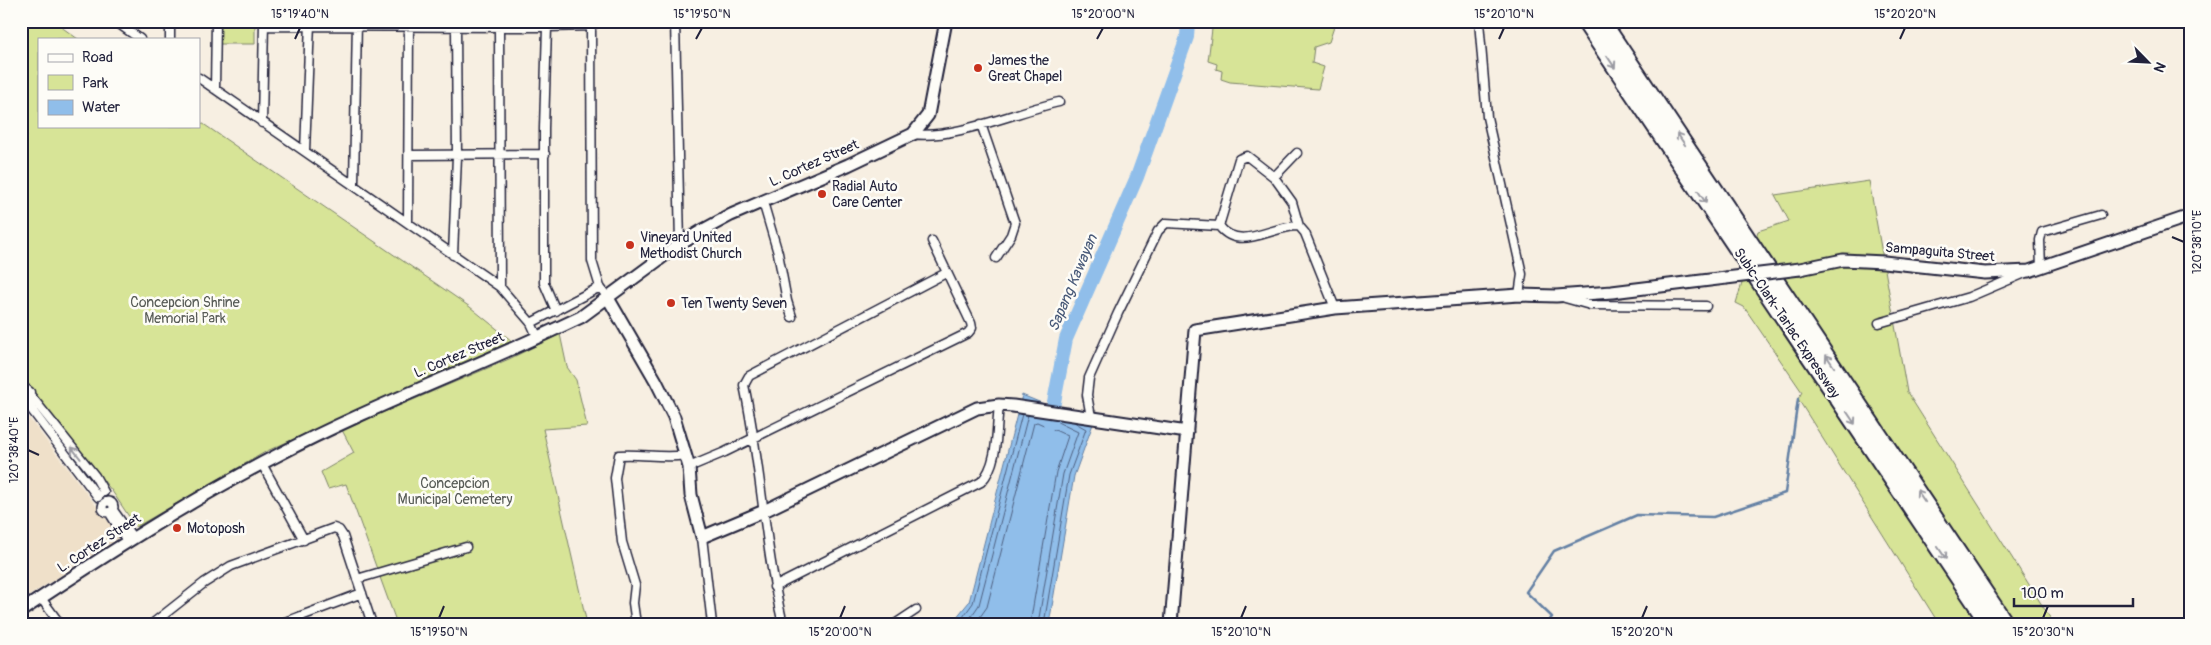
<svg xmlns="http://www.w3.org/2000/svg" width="2211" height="645" font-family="Pangolin,sans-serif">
<rect width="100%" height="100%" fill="#f7efe2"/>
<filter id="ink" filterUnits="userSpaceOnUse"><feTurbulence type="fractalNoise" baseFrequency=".02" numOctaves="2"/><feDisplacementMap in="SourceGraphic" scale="10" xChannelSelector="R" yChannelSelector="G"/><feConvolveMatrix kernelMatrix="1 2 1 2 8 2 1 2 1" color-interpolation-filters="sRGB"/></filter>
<g filter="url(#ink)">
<path fill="#efe0c9" d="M22 409 120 537 24 599 21 595Z"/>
<path fill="#d7e497" stroke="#7c8369" d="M21 21H53L78 39H39V126H199V121L470 307 512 341 267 451 136 527 112 491 21 380V160L27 135 21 132Z
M1213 21H1336L1329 42 1314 47 1312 63 1324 67 1318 89 1230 82 1221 79 1222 71 1216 69 1217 64 1208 61Z
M219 24H255V44H219Z
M1869 181 1907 392 2054 624H1939L1798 399 1802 392 1744 307 1736 303 1758 231 1789 221 1775 195Z
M560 334 567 367 576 380 587 426 543 429 587 624H397L346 484 328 489 321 472 354 453 342 430 509 359Z"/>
<path fill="#90beea" stroke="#6480a4" d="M1022 395 1093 424 1074 476 1049 624H951L969 602Z"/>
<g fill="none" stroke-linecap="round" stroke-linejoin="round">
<path stroke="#4e6081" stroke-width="1" d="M958 624 973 603 1022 414
M966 624 979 605 1028 415
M975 624 987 607 1034 423 1037 422 1068 436 1056 472 1030 624
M1038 624 1063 474 1078 432 1049 418
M1044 624 1069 475 1086 429 1074 422"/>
<path stroke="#6480a4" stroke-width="2.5" d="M1547 624 1552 617 1526 592 1554 551 1637 515 1713 517 1785 493 1798 399"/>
<path stroke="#90beea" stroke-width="14" d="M1050 423 1066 339 1137 177 1187 37 1188 21"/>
<defs>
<path id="street" d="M115 21 140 39
M675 21 680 244
M1479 21 1487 117 1522 274 1519 295
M264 26 547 27 591 26 599 21
M591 26 592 261 600 287 608 298
M499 27 500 287
M547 27 544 128V283L556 311
M170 39V21
M199 78 500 287 531 323 538 338
M215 89 216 21
M262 123 264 22
M981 124 1015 223 1011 235 996 258
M913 134C952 140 1018 111 1059 102
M305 151 310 23
M1297 153 1274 177 1247 156 1239 159 1219 226C1240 253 1272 225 1299 226L1305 233 1335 308
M410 155 545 154
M1274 177 1292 202 1299 226
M354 184 357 21
M763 202 778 253 787 301 792 317
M408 223 409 21
M453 255 457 156 456 27
M2041 268 2040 240 2042 232 2101 215
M1565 298 1590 305 1706 306
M531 323 600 287
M1879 323 1969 297 2025 273
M21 391 26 389 30 392 29 399
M31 396 95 476 104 492
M25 401 98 497
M1091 417 1087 395 1089 378 1118 313 1158 231 1166 223 1219 226
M262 464 304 540
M689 467 725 452 968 333 972 328 971 323 932 241
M102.5 507a5.5 5.5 0 1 1 11 0a5.5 5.5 0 1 1-11 0Z
M113 510 133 538
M109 512 127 541
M702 537 712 624
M357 579 466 547
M774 587 981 482C999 464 996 428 999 405
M41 598 60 624
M152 624 204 583 231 566 334 528 339 530 343 536 372 624
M280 624 362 593
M636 624 633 603 635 585 622 542 615 478 619 455C641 453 663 459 685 455
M783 624C764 545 761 464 744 385L749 376 946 273
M895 624 916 610"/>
<path id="secondary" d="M1800 269 1843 260 1884 262 1985 273 2029 271 2190 216
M608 298 656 381 674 417 689 467 691 495 702 537 764 511 977 408 999 405 1013 406 1187 432
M21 611C104 556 187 502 276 456 369 407 469 370 564 325L581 317 680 244 705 229 731 215 848 165 913 134 928 115 946 21
M1171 624 1195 330 1335 308 1519 295 1556 296 1612 292 1726 278"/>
<path id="highway" d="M1584 21 1989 624
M1602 21 2006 624"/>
</defs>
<use href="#street" stroke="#22223b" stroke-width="11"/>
<use href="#secondary" stroke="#22223b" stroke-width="15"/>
<use href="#highway" stroke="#22223b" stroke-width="19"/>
<use href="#street" stroke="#fdfcf7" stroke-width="8"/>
<use href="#secondary" stroke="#fdfcf7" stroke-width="11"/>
<use href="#highway" stroke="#fdfcf7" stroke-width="15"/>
<defs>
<path id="secondary-bridge" d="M1726 278 1800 269"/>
</defs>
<use href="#secondary-bridge" stroke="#22223b" stroke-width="15" stroke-linecap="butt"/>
<use href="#secondary-bridge" stroke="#fdfcf7" stroke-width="11"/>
</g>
<defs><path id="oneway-shaft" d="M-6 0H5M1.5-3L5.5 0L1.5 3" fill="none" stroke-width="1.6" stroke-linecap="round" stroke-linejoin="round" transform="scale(1.25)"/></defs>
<g stroke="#9a9aa2">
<use href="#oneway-shaft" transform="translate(1611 62) rotate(56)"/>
<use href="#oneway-shaft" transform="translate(1681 139) rotate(-124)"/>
<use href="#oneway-shaft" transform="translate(1702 197) rotate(56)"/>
<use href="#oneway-shaft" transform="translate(1830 361) rotate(-124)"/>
<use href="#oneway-shaft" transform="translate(1851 418) rotate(56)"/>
<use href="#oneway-shaft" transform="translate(76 453) rotate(-128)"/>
<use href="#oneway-shaft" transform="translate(1921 496) rotate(-124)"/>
<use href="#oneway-shaft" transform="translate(1942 553) rotate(56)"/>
</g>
</g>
<path fill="none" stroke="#22223b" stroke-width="2" d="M295 39 300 28M696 39 702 28M1097 39 1103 28M1499 39 1504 28M1900 39 1905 28M2172 237 2184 242M28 450 39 455M439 618 444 606M840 618 845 606M1241 618 1246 606M1642 618 1647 606M2043 618 2048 606"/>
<g fill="#c8321e" stroke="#fdfcf7" stroke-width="2">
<circle cx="978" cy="68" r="5"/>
<circle cx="822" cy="194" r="5"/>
<circle cx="630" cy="245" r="5"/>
<circle cx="671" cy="303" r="5"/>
<circle cx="177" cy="528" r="5"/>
</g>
<g text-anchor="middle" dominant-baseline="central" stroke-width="5" stroke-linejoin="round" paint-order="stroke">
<g font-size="14" fill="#22223b" stroke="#fdfcf7" text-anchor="start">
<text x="988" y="60">James the<tspan x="988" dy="16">Great Chapel</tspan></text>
<text x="832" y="186">Radial Auto<tspan x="832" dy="16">Care Center</tspan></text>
<text x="640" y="237">Vineyard United<tspan x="640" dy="16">Methodist Church</tspan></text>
<text x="681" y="303">Ten Twenty Seven</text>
<text x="187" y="528">Motoposh</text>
</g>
<g font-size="14" fill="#22223b" stroke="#fdfcf7">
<text transform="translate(814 163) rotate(-24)">L. Cortez Street</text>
<text transform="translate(1940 252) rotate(5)">Sampaguita Street</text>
<text transform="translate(1787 323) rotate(56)">Subic-Clark-Tarlac Expressway</text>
<text transform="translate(459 355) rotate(-23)">L. Cortez Street</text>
<text transform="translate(99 543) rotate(-33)">L. Cortez Street</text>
</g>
<g font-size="14" fill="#585c57" stroke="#fdfcf7">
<text x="185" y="302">Concepcion Shrine<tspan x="185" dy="16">Memorial Park</tspan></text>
<text x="455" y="483">Concepcion<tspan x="455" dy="16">Municipal Cemetery</tspan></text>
</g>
<g font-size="15" font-style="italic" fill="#485978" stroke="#fdfcf7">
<text transform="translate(1073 283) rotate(-67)">Sapang Kawayan</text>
</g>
</g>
<rect width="2211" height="645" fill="none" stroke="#fdfcf7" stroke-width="55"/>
<rect x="38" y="38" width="162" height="90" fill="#fdfcf7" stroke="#a5a5ac"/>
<rect x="48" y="54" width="25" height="8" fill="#fdfcf7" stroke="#a5a5ac"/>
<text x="82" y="62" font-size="15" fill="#22223b">Road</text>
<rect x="48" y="75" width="25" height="15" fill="#d7e497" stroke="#a5a5ac"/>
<text x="82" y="88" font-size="15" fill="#22223b">Park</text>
<rect x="48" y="100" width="25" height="15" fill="#90beea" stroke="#a5a5ac"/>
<text x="82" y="112" font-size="15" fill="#22223b">Water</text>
<g transform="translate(2148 62) rotate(114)" stroke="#fdfcf7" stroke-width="4" paint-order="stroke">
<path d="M0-4L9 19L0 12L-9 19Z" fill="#22223b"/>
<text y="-8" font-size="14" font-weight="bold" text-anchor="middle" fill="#22223b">N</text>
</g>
<path d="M2014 598v8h119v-8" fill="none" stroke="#22223b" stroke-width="2.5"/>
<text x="2021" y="598" font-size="15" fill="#22223b" stroke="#fdfcf7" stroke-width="4" paint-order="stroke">100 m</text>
<rect x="28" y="28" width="2156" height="590" fill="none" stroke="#22223b" stroke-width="2"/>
<g font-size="12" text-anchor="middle" fill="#22223b">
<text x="300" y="18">15°19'40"N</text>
<text x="702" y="18">15°19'50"N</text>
<text x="1103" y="18">15°20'00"N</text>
<text x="1504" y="18">15°20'10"N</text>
<text x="1905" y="18">15°20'20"N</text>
<text transform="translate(2197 242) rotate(-90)" y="4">120°38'10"E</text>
<text transform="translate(14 450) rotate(-90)" y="4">120°38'40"E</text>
<text x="439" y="636">15°19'50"N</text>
<text x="840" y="636">15°20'00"N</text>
<text x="1241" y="636">15°20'10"N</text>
<text x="1642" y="636">15°20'20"N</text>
<text x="2043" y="636">15°20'30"N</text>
</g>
</svg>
